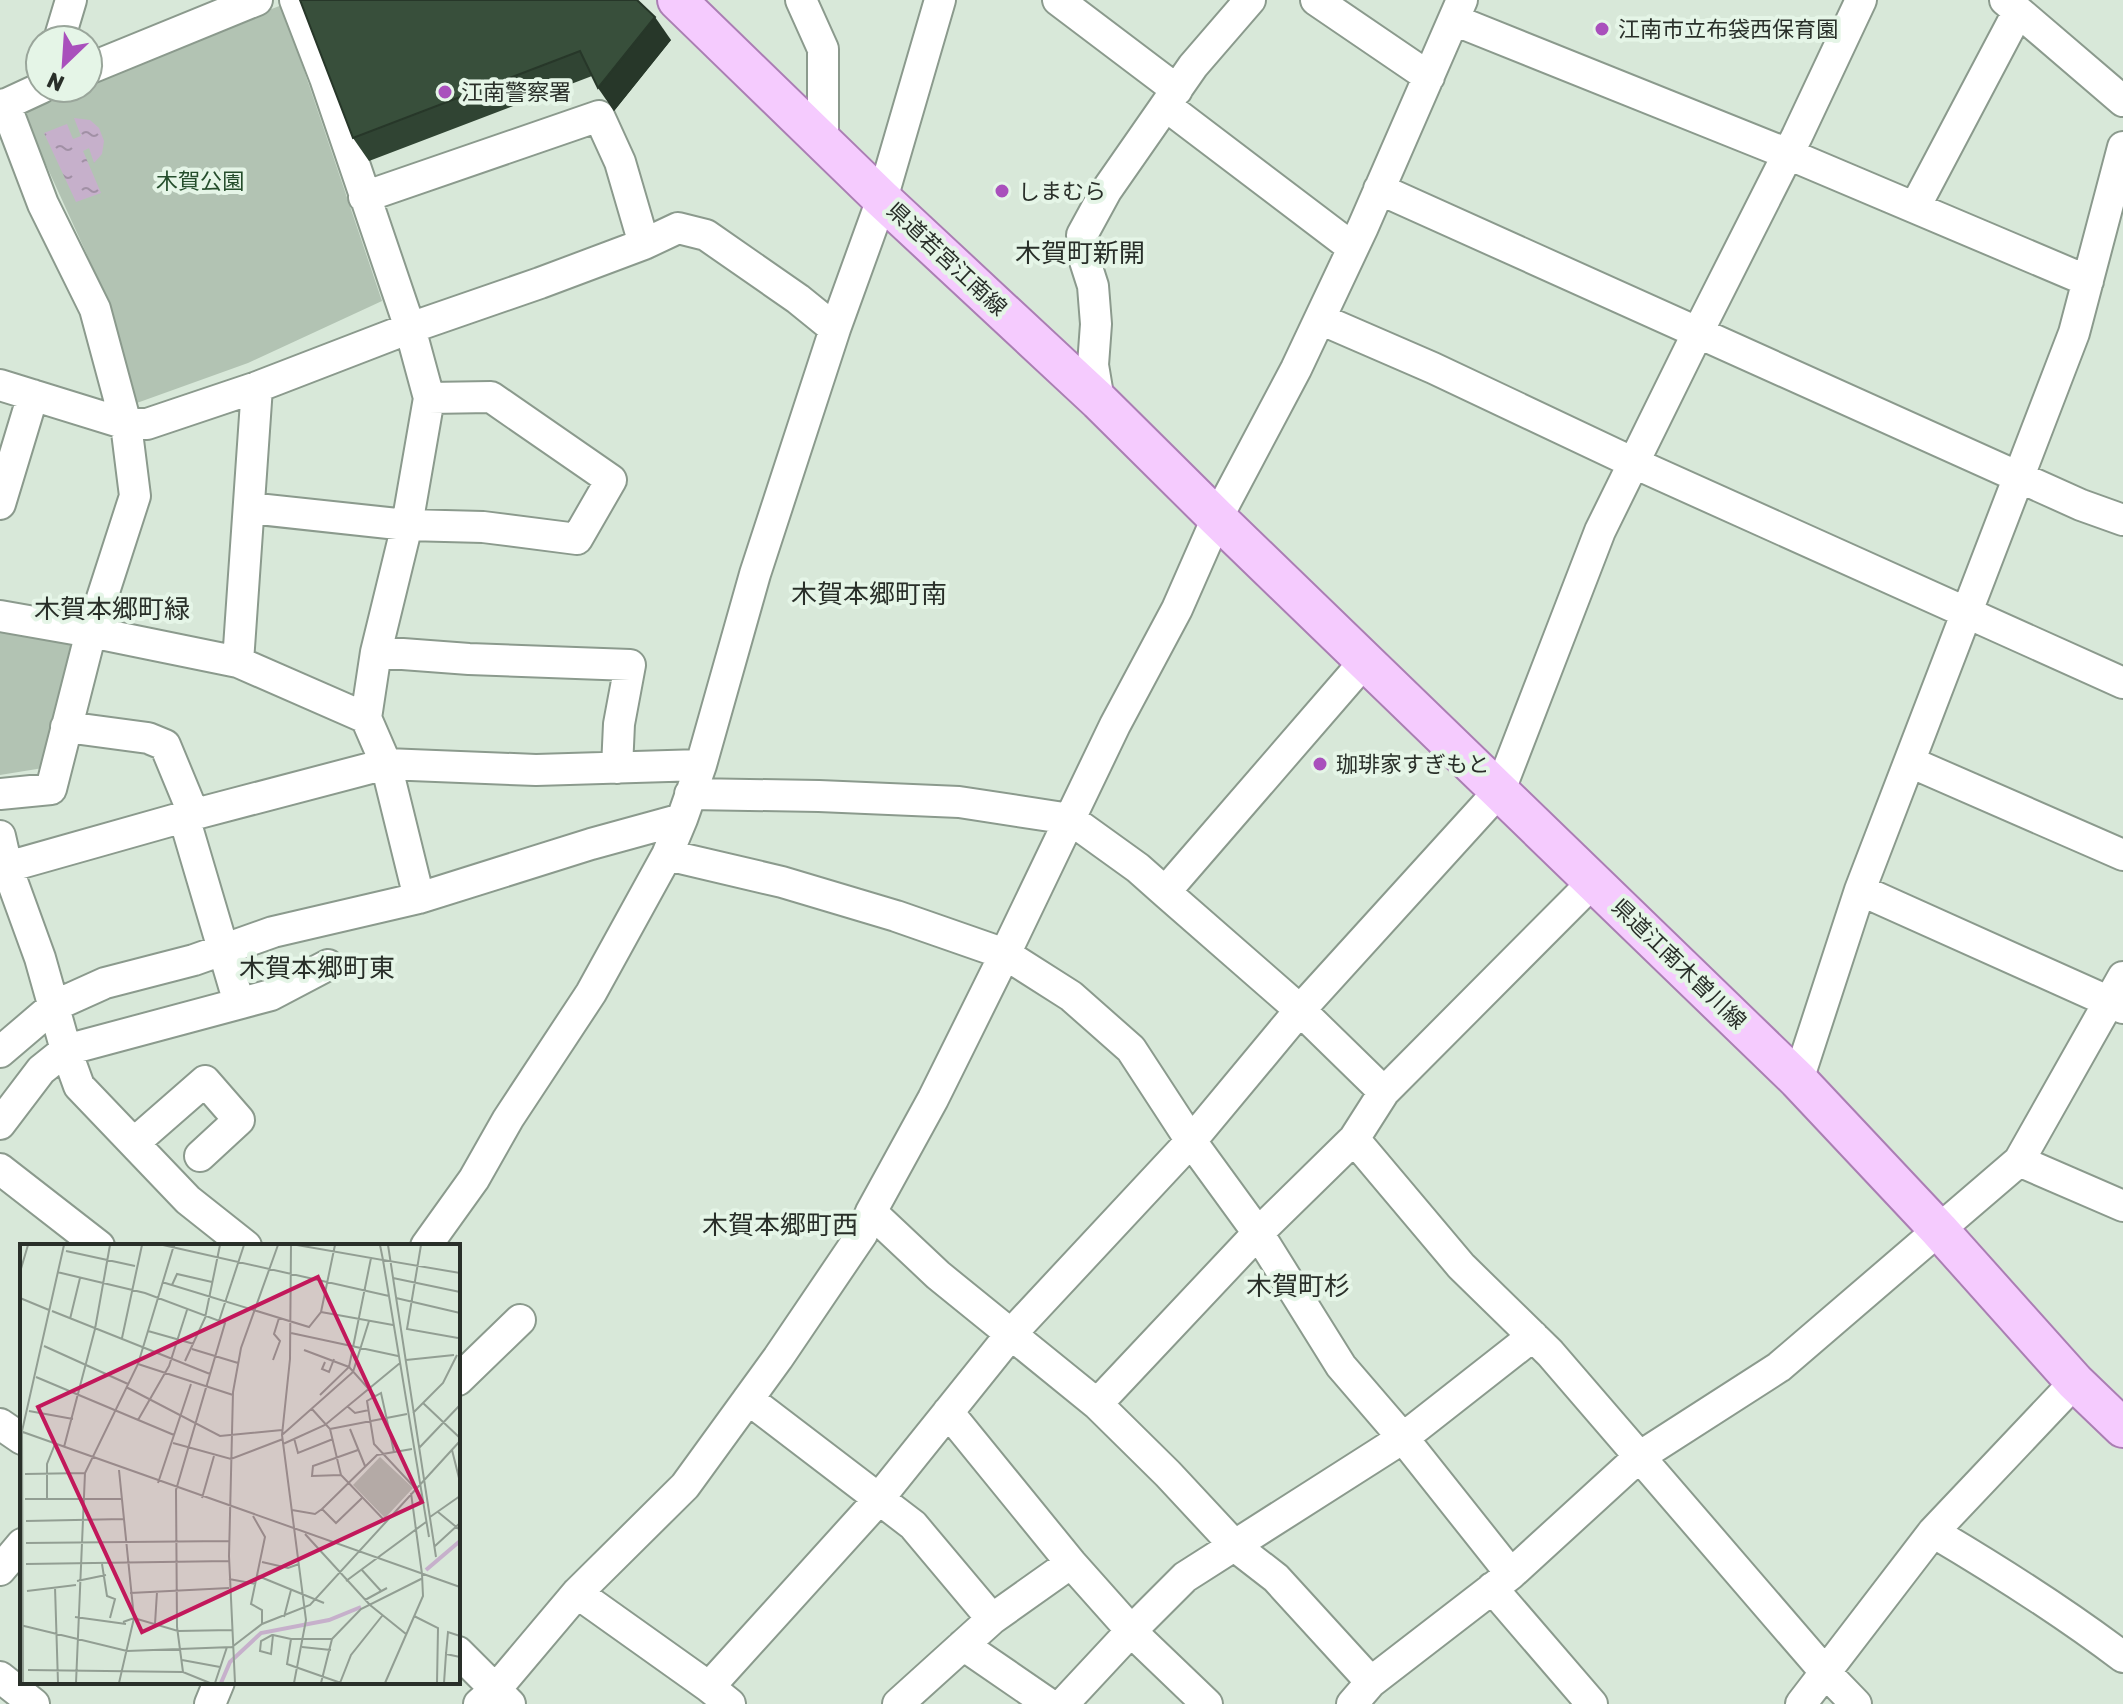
<svg xmlns="http://www.w3.org/2000/svg" width="2123" height="1704" font-family="Rubik,'Noto Sans JP',sans-serif">
<defs>
<pattern id="water-ripples" width="26" height="14" patternUnits="userSpaceOnUse" patternTransform="scale(2)"><rect width="26" height="14" fill="#c6b0cb"/><path d="M2 4q2-2 4 0t4 0M15 11q2-2 4 0t4 0" fill="none" stroke="#a190a5"/></pattern>
</defs>
<rect width="100%" height="100%" fill="#d8e8d9"/>
<path fill="#b2c3b3" d="M282 5 382 301 248 363 134 404 109 303 22 112 74 88H88V81L112 70Z
M0 623 77 641 43 768 0 775Z"/>
<path fill="url(#water-ripples)" d="M74 118 90 120 99 128 104 141 102 154 94 163 89 148 83 151 101 193 76 202 44 133 67 124 73 139 81 136Z"/>
<g fill="none" stroke-linecap="round" stroke-linejoin="round">
<defs>
<path id="minor" d="M295 0 325 78 410 328 429 398 407 525 376 652 366 718 386 764 419 898
M801 0 823 49V140
M1058 0 1177 90
M1316 0 1429 77
M2005 0 2123 101
M1454 20 1788 154 2088 281
M59 40 71 0
M88 69 257 0
M1166 106 1353 248
M0 107 41 88
M1379 189 2081 505 2123 520
M1915 207 2018 12
M644 244 678 228 706 235 798 299 835 329
M1320 319 1433 368 1634 463 2123 683
M0 385 126 424H147L257 387 410 328 540 283 644 244 620 162 599 116 364 197
M1099 401 1093 365 1096 324 1093 286 1084 258 1082 235 1106 191 1193 66 1250 0
M0 504 33 395
M249 508 407 525 483 527 577 539 611 480 491 397 429 398
M0 616 91 632 238 662 366 718
M376 652 469 659 630 665 619 724 617 768
M238 662 257 387
M66 727 148 738 165 745 194 815
M1910 762 2123 855
M0 794 51 789 91 632 135 496 126 424 95 309 43 204 5 104
M690 794 819 796 959 802 1070 819 1138 868 1165 892 1300 1010 1384 1092
M184 817 239 1003
M0 836 7 867 40 958 66 1050 41 1070 0 1124
M667 855 782 882 896 916 1005 954 1071 996 1131 1049 1191 1141 1258 1233 1341 1366 1403 1438 1511 1574
M0 869 184 817 386 764 536 770 701 765
M1860 890 2123 1008
M1165 892 1365 661
M0 1052 54 1006 105 983 194 960 273 932 419 898 591 844 682 819
M1798 1080 1860 890 2074 333 2123 147
M1354 1139 1461 1266 1550 1353 1826 1673 1856 1704
M134 1143 205 1081 239 1120 200 1156
M2019 1161 2123 1206
M0 1169 99 1246
M871 1212 938 1275 1097 1404 1168 1474 1236 1547 1276 1578 1371 1682
M246 1246 188 1200 79 1086 66 1050 271 995 328 965
M426 1246 474 1179 508 1119 591 993 667 855 682 819 701 765 755 574 835 329 882 199 940 0
M458 1380 520 1320
M748 1399 913 1525 992 1619
M1097 1404 1258 1233 1354 1139 1384 1092 1594 881
M948 1412 1071 1563 1136 1636 1207 1704
M0 1424 22 1439
M1933 1532C1999 1571 2062 1611 2123 1657
M0 1570 22 1544
M1492 1588 1592 1704
M577 1593 709 1687
M963 1645 1049 1704
M458 1652 510 1704
M0 1677 34 1704
M210 1704 219 1682
M479 1704 496 1689 577 1593 685 1486 778 1358 862 1234 871 1212 933 1099 1005 954 1115 725 1177 609 1217 518 1296 369 1363 227 1462 0
M730 1704 709 1687 872 1507 1011 1334 1191 1141 1300 1010 1500 790 1600 531 1704 320 1797 136 1861 0
M898 1704 992 1619 1071 1563
M1063 1704 1131 1631 1185 1577 1403 1438 1533 1336
M1352 1704 1371 1682 1511 1574 1639 1457 1779 1367 2019 1161 2123 977
M1801 1704 1933 1532 2075 1382"/>
<path id="major" d="M677 0 882 199 1099 401 1217 518 1798 1080 1939 1230 2075 1382 2123 1428"/>
</defs>
<use href="#minor" stroke="#8b9a8d" stroke-width="34"/>
<use href="#major" stroke="#aa7eb3" stroke-width="42"/>
<use href="#minor" stroke="#fff" stroke-width="30"/>
<use href="#major" stroke="#f5cbfe" stroke-width="38"/>
</g>
<path fill="#304433" d="M300 0 671 40 614 111 592 76 369 161 353 138Z"/>
<path fill="#273729" d="M655 17 671 40 614 111 598 88Z"/>
<path fill="#384f3b" stroke="#273729" stroke-width="2" d="M300 0H637L655 17 598 88 580 51 353 138Z"/>
<g fill="#a950bc" stroke="#e5f5e7" stroke-width="3">
<circle cx="1602" cy="29" r="8"/>
<circle cx="445" cy="92" r="8"/>
<circle cx="1002" cy="191" r="8"/>
<circle cx="1320" cy="764" r="8"/>
</g>
<g text-anchor="middle" dominant-baseline="central" stroke-width="8" stroke-linejoin="round" paint-order="stroke">
<g font-size="22" fill="#292f29" stroke="#e5f5e7" text-anchor="start">
<text x="1618" y="29">江南市立布袋西保育園</text>
<text x="461" y="92">江南警察署</text>
<text x="1018" y="191">しまむら</text>
<text x="1336" y="764">珈琲家すぎもと</text>
</g>
<g font-size="22" fill="#244d2b" stroke="#e5f5e7">
<text x="200" y="181">木賀公園</text>
</g>
<g font-size="22" fill="#292f29" stroke="#e5f5e7">
<text transform="translate(947 259) rotate(43)">県道若宮江南線</text>
<text transform="translate(1679 964) rotate(44)">県道江南木曽川線</text>
</g>
<g font-size="26" fill="#292f29" stroke="#e5f5e7">
<text x="1080" y="253">木賀町新開</text>
<text x="869" y="594">木賀本郷町南</text>
<text x="112" y="609">木賀本郷町緑</text>
<text x="317" y="968">木賀本郷町東</text>
<text x="780" y="1225">木賀本郷町西</text>
<text x="1298" y="1286">木賀町杉</text>
</g>
</g>
<g transform="translate(20 1244)">
<rect width="440" height="440" fill="#d8e8d9"/>
<path d="M360 213 393 244 365 274 333 241Z" fill="#b2c3b3"/>
<path fill="none" stroke="#c6b0cb" stroke-width="4" d="M406 326 440 297M201 439 210 418 241 389 309 376 341 363"/>
<path fill="none" stroke="#929e93" stroke-width="2" d="M143 1 369 52M271 1 270 115 262 191 286 376 274 439M277 1 363 16 409 293M360 1 363 16 440 29M368 1 416 313M401 1 387 85 438 94M46 7 115 22M351 14 329 123 355 152M0 28 8 1M37 28 125 49 205 79 156 246 157 383 163 428M373 34 440 48M142 38 289 83 301 68 315 1M152 41 157 30 192 38M0 54 29 66M376 54 440 69M32 67 190 130M301 68 373 81M440 70V116M50 75 60 34M199 77 224 1M128 87 174 100M271 89 378 112M102 94 122 1M24 102 108 140M172 105 218 119M284 106 329 123 300 151M253 116 260 97 254 90 259 74M386 116 434 111M165 117 185 74 200 1M305 118 302 125 309 128 314 115M118 120 213 151M16 133 154 191M106 143 200 192 262 186M403 159 440 194M327 162 335 169 349 166M292 165 310 185 321 231 365 277M9 167 53 175M393 169 423 139 437 111M118 176 149 122 167 66M310 185 387 170M330 185 345 222M0 187 440 343M262 191 333 128 349 77M274 194 278 209 313 195M153 199 211 215 263 195M263 200 305 181 380 119M44 203 75 85 90 1M399 204 440 161M432 206 440 238M374 208 361 149 347 157 354 200 395 244M5 230 65 229M321 231 292 232 293 222 338 206M138 239 171 140M391 249 402 330M182 254 194 212M342 254 316 279 302 265 357 211 392 205M5 255H102M27 256V220L35 200M272 266 295 270 302 265M418 268 440 286M233 272 245 293 231 360 242 366V380M410 273 440 252M6 277 104 275M285 290 350 361 386 390M6 299 209 297M415 302 440 279M242 318 268 324 279 320M6 320 209 317M82 320 87 352 95 355 90 374M341 325 361 347M238 332 304 359M209 335 236 340M57 337 86 331M326 337 406 278M35 343 38 439M7 347 56 341M110 349 209 344M345 356 367 344M394 372 418 384 417 439M55 373 106 380M264 373 271 346M103 378 114 374 158 387 212 386M135 380 137 348M0 381 107 407 212 403 242 380 290 361 440 197M253 391 251 410 240 407 241 397 252 391H253L271 395M282 403 311 406M426 410 428 388 440 392M162 416 200 423M8 426 163 428 190 439M3 439 2 187 44 1M56 439 65 229 118 120 154 1M99 439 114 374 99 226M195 439 207 403M215 439 209 312 213 148 221 104 258 1M301 439 312 395M320 439 331 411 362 372M321 439 267 420 271 395H312L341 365 403 334M365 439 403 352 402 330M424 439 426 410 440 413"/>
<path fill="#c2185b" fill-opacity="0.15" stroke="#c2185b" stroke-width="4" d="M298 33 402 258 122 388 18 163Z"/>
<rect width="440" height="440" fill="none" stroke="#292f29" stroke-width="4"/>
</g>
<g transform="translate(64 64) rotate(205)"><circle r="38" fill="#e5f5e7" stroke="#9aa69b" stroke-width="2"/>
<path d="M0-6L14 30L0 20L-14 30Z" fill="#a950bc"/>
<text y="-12" font-size="22" font-weight="bold" text-anchor="middle" fill="#292f29">N</text>
</g>
</svg>
